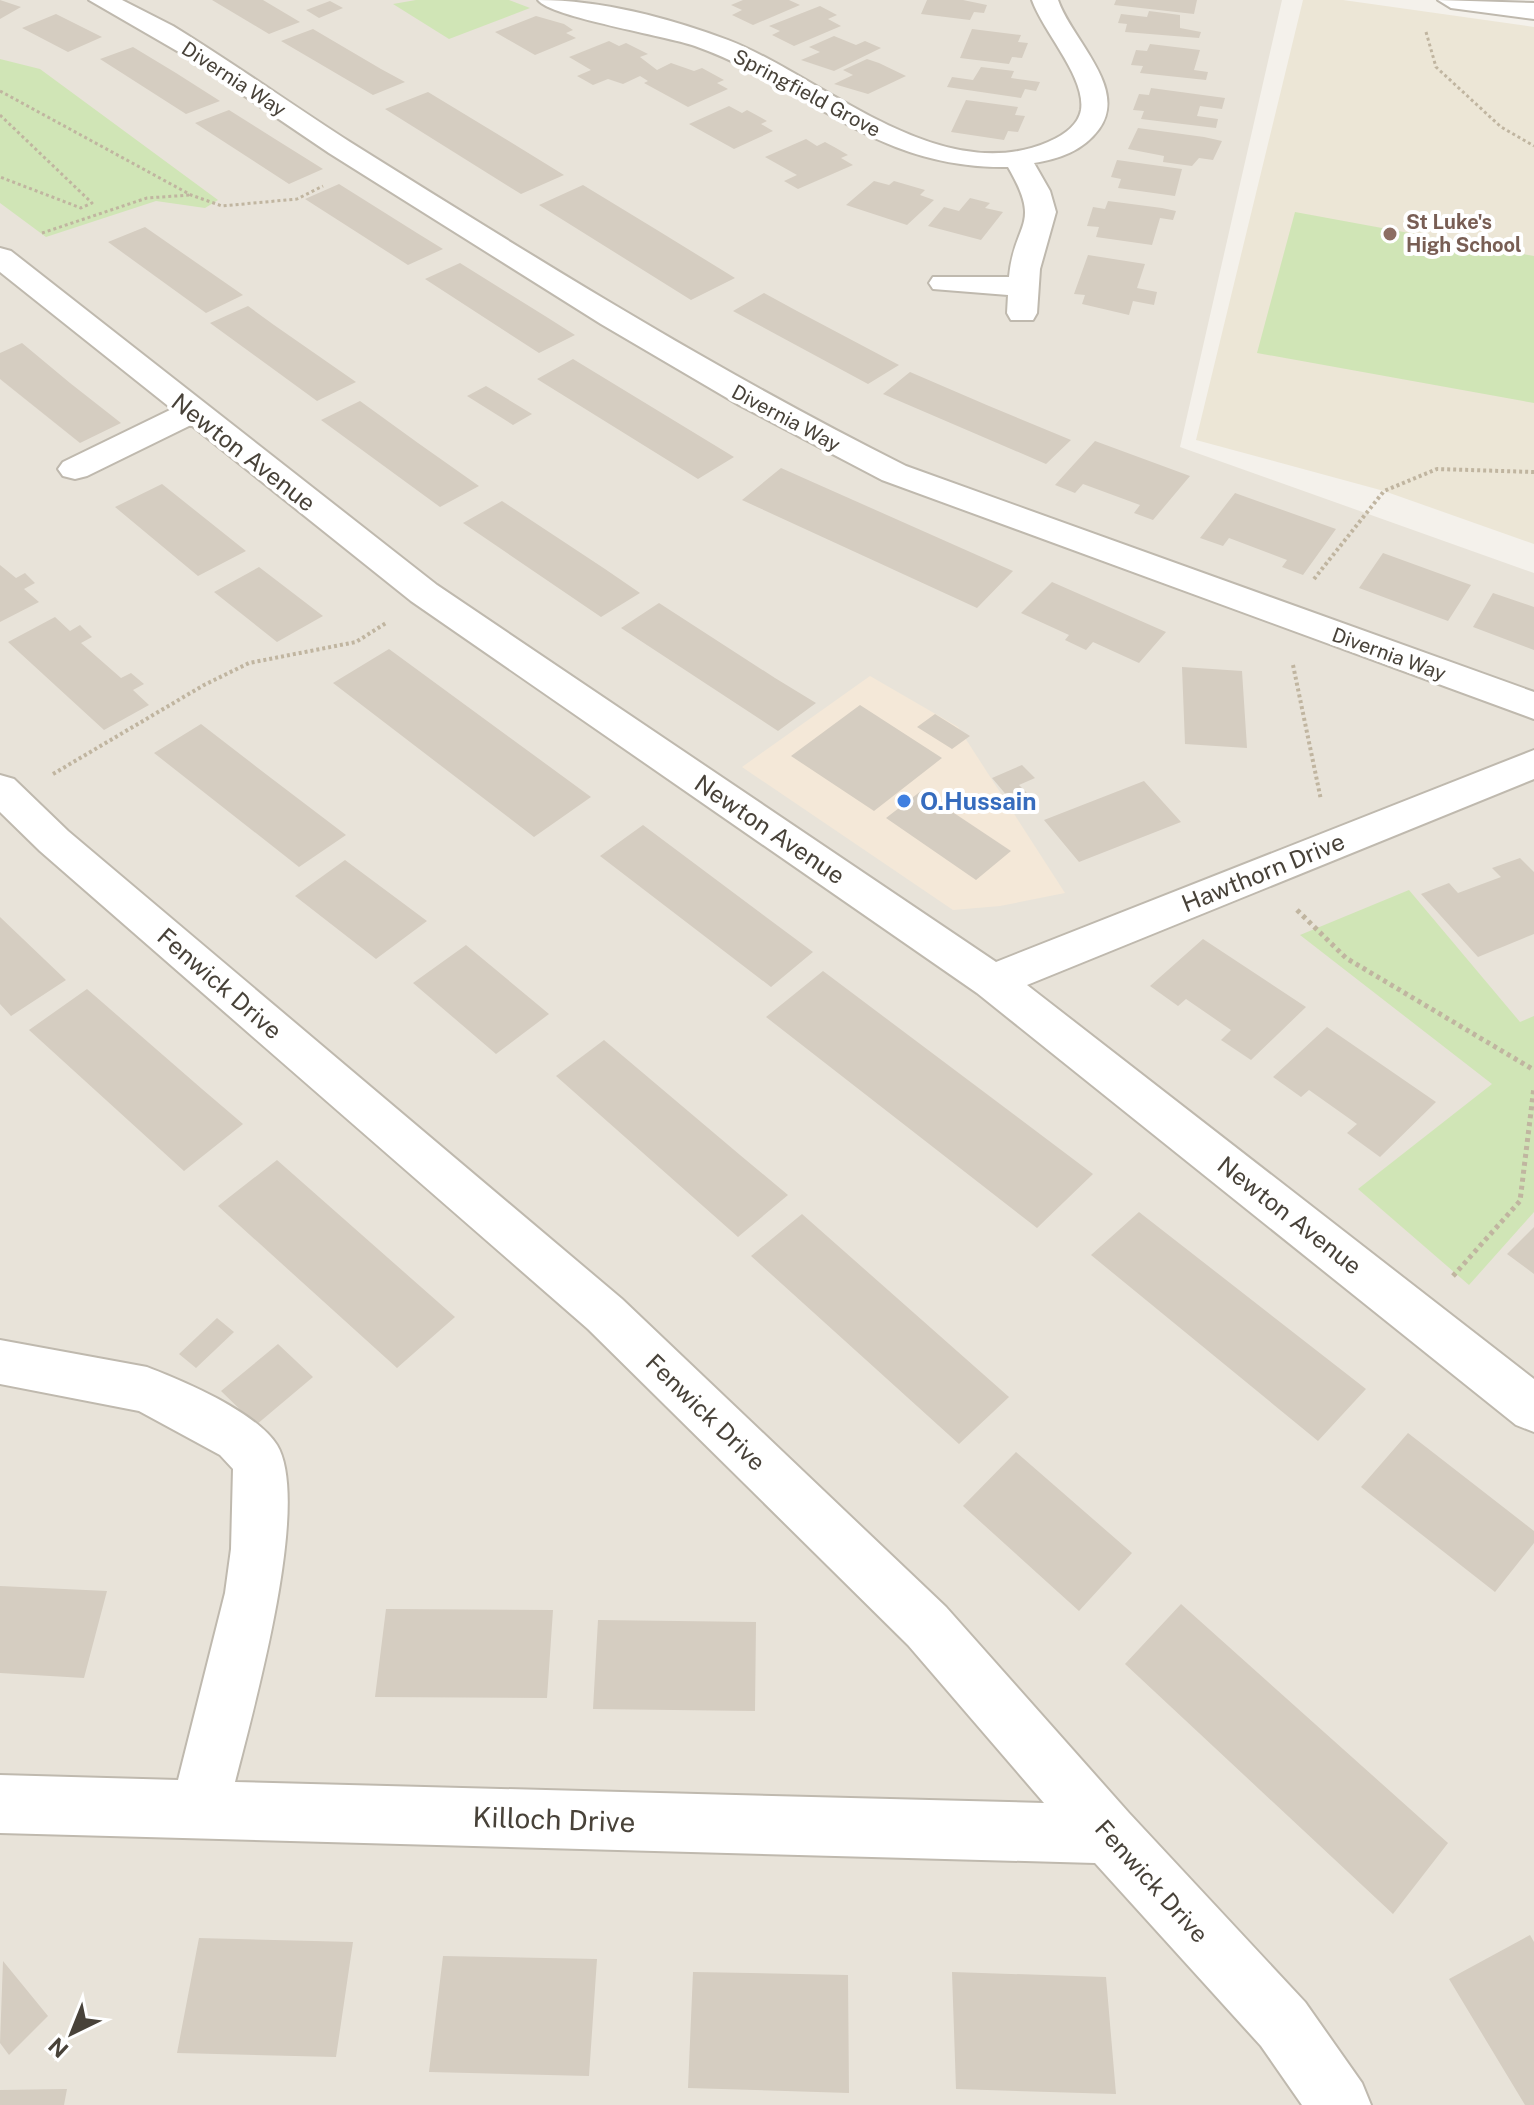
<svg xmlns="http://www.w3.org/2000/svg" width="1534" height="2105" font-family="'Public Sans',sans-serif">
<rect width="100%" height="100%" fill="#f4f1eb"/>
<path fill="#e8e3d9" d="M0 0H1282L1180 447 1534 573V2105H0Z"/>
<path fill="#f4e8d8" d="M870 676 958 727 1065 893 1000 906 953 910 742 767Z"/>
<path fill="#ece6d6" d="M1303 0H1343L1534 27V544L1384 491 1196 440Z"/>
<path fill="#d0e5b6" d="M416 0H509L530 8 449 39 393 4Z
M0 59 40 69 218 200 205 208 156 201 46 237 0 203Z
M1295 212 1534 256V403L1257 353Z
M1409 890 1520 1022 1534 1016V1212L1469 1285 1358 1189 1492 1084 1300 935Z"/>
<path fill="#d5cdc1" d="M0 0 21 7 0 19Z
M212 0H263L300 22 269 34Z
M743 0H789L800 5 753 25 732 15 742 10 731 5Z
M927 0H963L987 5 984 13 974 12 970 20 921 14Z
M1116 0H1197L1194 14 1114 5Z
M330 1 343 8 319 18 306 10Z
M820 6 837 15 828 19 841 26 794 46 772 35 780 31 769 26Z
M1149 11 1180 15V28L1201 32 1199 38 1125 32 1127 24 1118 23 1121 14 1147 17Z
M56 14 102 37 68 52 22 28Z
M536 16 564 24 573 30 566 33 576 38 535 55 495 32Z
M313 29 381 69 405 82 373 95 281 41Z
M972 29 1021 35 1018 42 1028 43 1022 58 1012 57 1009 64 960 58Z
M834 36 856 45 865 41 881 48 834 71 801 60 820 52 809 47Z
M609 41 619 46 626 43 648 54 640 57 657 70 671 63 694 71 702 68 724 80 717 83 728 89 688 107 644 83 648 81 640 76 623 84 608 79 593 85 577 76 591 70 569 57Z
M1150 44 1200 50 1194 70 1208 72 1206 80 1140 73 1143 66 1131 65 1136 50 1147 51Z
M133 47 176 73 220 101 186 114 100 59Z
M867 59 879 63 906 76 868 94 834 84 853 75 843 70Z
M981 67 1014 71 1011 78 1040 82 1036 91 1025 89 1021 98 947 87 952 77 973 80Z
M1151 88 1225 98 1222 109 1200 106 1197 116 1218 119 1216 128 1141 119 1144 111 1133 110 1139 94 1149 95Z
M428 92 494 132 564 175 521 194 385 109Z
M966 100 1018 107 1015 115 1025 116 1018 132 1008 131 1004 140 951 132Z
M729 106 742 113 747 110 767 121 761 124 773 131 734 149 689 124Z
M229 110 275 139 323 169 289 184 195 123Z
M1138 128 1204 137 1222 141 1213 160 1199 158 1192 166 1163 162 1164 156 1128 149Z
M806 139 817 146 825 142 836 148 848 155 841 158 853 165 798 189 784 181 797 175 765 157Z
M1117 160 1182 169 1175 196 1118 188 1121 179 1111 177Z
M874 181 889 185 894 181 925 190 920 195 934 200 907 225 846 205Z
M339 184 417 233 443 249 408 265 305 199Z
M583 185 657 230 735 278 691 300 539 205Z
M970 198 990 203 985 208 1003 212 981 240 928 226 944 207 959 211Z
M1108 201 1162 208 1176 211 1173 220 1160 218 1152 245 1096 237 1099 227 1087 226 1093 207 1105 209Z
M145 227 168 243 243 295 206 313 108 242Z
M1088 255 1145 264 1137 288 1157 292 1154 305 1133 301 1129 315 1082 304 1085 295 1074 294Z
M460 263 545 316 575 335 539 353 425 279Z
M764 293 797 311 899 365 868 384 733 311Z
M248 306 274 325 356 382 317 401 210 323Z
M22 343 70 383 121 423 80 443 0 379V353Z
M573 359 734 457 698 479 537 379Z
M910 372 989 406 1071 440 1046 464 883 394Z
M486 386 532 414 513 425 467 396Z
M360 401 418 443 479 486 440 507 321 420Z
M1095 441 1190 476 1153 520 1134 513 1140 505 1083 484 1075 493 1055 485Z
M781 468 1013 571 977 608 742 500Z
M162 484 246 551 198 576 115 507Z
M1235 493 1336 529 1303 575 1282 567 1287 560 1229 538 1223 546 1200 538Z
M502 501 605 569 640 593 601 617 463 523Z
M1383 553 1471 585 1448 621 1359 588Z
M0 565 16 578 25 573 35 583 24 589 39 602 0 622Z
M259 567 323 616 277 642 214 592Z
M1052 582 1166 632 1139 663 1093 642 1086 650 1065 640 1069 635 1021 613Z
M1493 593 1534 607V650L1473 627Z
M659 603 775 678 816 703 778 731 621 628Z
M55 617 70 631 80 625 92 637 81 643 121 678 131 673 144 684 133 690 149 705 104 730 8 642Z
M389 649 591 797 534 837 333 683Z
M1182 667 1242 671 1247 748 1185 744Z
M860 705 942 758 874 811 791 756Z
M935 714 970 736 952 749 917 727Z
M201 724 271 778 346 835 299 867 154 753Z
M1022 765 1035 778 1019 785 1031 797 1014 804 992 778Z
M1144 781 1181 822 1079 862 1044 820Z
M921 791 1011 851 976 880 886 818Z
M643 825 770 920 813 952 771 987 600 856Z
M1520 858 1534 872V934L1478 957 1421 894 1449 883 1458 893 1501 877 1492 868Z
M345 860 427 921 376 959 295 896Z
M0 917 66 980 11 1016 0 1004Z
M1203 939 1306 1007 1251 1060 1221 1040 1231 1030 1186 999 1178 1006 1150 986Z
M466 945 549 1014 496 1054 413 983Z
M823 971 1093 1174 1037 1228 766 1017Z
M87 989 202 1089 243 1124 184 1171 29 1030Z
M1327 1027 1436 1102 1380 1157 1347 1133 1357 1124 1309 1090 1301 1097 1273 1077Z
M604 1040 740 1155 788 1195 738 1237 556 1076Z
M277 1160 455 1317 397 1368 218 1206Z
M1139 1212 1366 1389 1318 1441 1091 1255Z
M802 1214 1009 1397 959 1444 751 1256Z
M1534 1227V1274L1507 1254Z
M217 1318 234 1332 196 1368 179 1354Z
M278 1344 313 1377 256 1425 221 1391Z
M1408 1433 1534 1531V1543L1495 1592 1361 1487Z
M1016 1452 1132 1553 1079 1611 963 1506Z
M0 1586 107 1591 84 1678 0 1673Z
M1181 1604 1448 1843 1393 1914 1125 1664Z
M386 1609 553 1610 547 1698 375 1697Z
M598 1620 756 1622 755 1711 593 1709Z
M1530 1935 1534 1942V2105H1525L1449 1979Z
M199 1938 353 1942 336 2057 177 2053Z
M443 1956 597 1959 589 2076 429 2072Z
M3 1961 48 2016 9 2055 0 2043Z
M693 1972 848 1975 849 2093 688 2088Z
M952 1972 1106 1977 1116 2094 956 2089Z
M67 2089 64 2105H0V2090Z"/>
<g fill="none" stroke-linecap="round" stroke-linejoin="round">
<defs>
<path id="minor" d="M89 0H122L173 26C233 63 291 104 350 142 532 256 714 370 906 466L1534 692V719L882 480 739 405 601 324 329 153 184 55Z
M538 0C601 0 669 18 728 40 821 76 939 189 1048 142 1062 136 1078 126 1081 110 1086 77 1043 32 1032 0H1058C1071 39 1129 88 1099 129 1083 151 1059 159 1034 163L1050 191 1056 212 1040 269 1037 313 1033 320H1011L1007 313 1008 295 933 289 929 283 933 277H1009C1014 221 1043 227 1008 167 873 169 810 87 695 46 667 36 550 17 538 0Z
M1438 0 1534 3V19L1451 8Z
M0 248 11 251 437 585 996 962 1534 750V779L1027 985 1534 1379V1432L1516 1425 977 993 411 601 191 425 87 476 75 479 63 476 58 469 63 462 172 409 0 272Z
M0 775 14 779 68 831 622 1299 946 1607 1129 1813 1305 2002 1362 2083 1371 2105H1302L1261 2046 1095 1863 0 1833V1775L178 1780 225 1593 231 1549 233 1469 220 1455 139 1411 0 1384V1340L147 1367C184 1381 256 1412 277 1445 312 1503 252 1714 235 1782L1044 1803 908 1645 588 1329 40 851 0 812Z"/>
</defs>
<use href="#minor" stroke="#bfb9ae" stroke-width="4"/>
<path stroke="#c0b5a0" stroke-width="3" stroke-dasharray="3 3" stroke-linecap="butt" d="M1426 32 1436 67 1501 127 1534 146
M0 91 191 195 222 206 297 199 323 186
M0 115 92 203 81 208 0 177
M42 233 147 198 190 195"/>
<path stroke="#c0b5a0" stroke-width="4" stroke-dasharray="3 3" stroke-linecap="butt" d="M1314 579 1384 491 1437 469 1534 472
M1293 665 1321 800
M53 774 204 685 249 663 356 642 386 623"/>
<path stroke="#c0b5a0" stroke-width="5" stroke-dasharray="4 4" stroke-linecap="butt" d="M1297 910 1346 958 1534 1070
M1453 1276 1520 1201 1534 1087"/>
<use href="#minor" fill="#fff" fill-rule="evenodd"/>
</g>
<circle fill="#8d6e63" stroke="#fff" stroke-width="3" cx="1390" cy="234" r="8"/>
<circle fill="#3f7fe0" stroke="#fff" stroke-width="3" cx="904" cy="801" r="8"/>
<g text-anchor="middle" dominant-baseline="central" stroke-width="8" stroke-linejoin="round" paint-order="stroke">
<g font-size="20" fill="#484239" stroke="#fff">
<text transform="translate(234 79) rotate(33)">Divernia Way</text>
<text transform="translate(807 93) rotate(28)">Springfield Grove</text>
<text transform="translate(786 418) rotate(28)">Divernia Way</text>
<text transform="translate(1389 654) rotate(20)">Divernia Way</text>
</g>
<g font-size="20" font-weight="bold" fill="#785e54" stroke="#fff" text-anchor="start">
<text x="1406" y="222">St Luke's<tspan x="1406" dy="23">High School</tspan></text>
</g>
<g font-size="24" fill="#484239" stroke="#fff">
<text transform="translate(244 452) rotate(38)">Newton Avenue</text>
<text transform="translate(770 829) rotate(34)">Newton Avenue</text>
<text transform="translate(1263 872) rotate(-22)">Hawthorn Drive</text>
<text transform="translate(220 983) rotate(41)">Fenwick Drive</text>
<text transform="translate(1290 1215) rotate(38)">Newton Avenue</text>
<text transform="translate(706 1412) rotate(44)">Fenwick Drive</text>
<text transform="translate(1152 1881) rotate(48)">Fenwick Drive</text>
</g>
<g font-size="24" font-weight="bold" fill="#366cbe" stroke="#fff" text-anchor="start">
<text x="920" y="801">O.Hussain</text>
</g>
<g font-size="28" fill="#484239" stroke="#fff">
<text transform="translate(554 1819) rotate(2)">Killoch Drive</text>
</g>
</g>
<g transform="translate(72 2033) rotate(223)" stroke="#ffffff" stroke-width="6" paint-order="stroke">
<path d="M0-6L14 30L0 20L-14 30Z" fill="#484239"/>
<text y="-12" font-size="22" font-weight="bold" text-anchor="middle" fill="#484239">N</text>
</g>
</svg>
